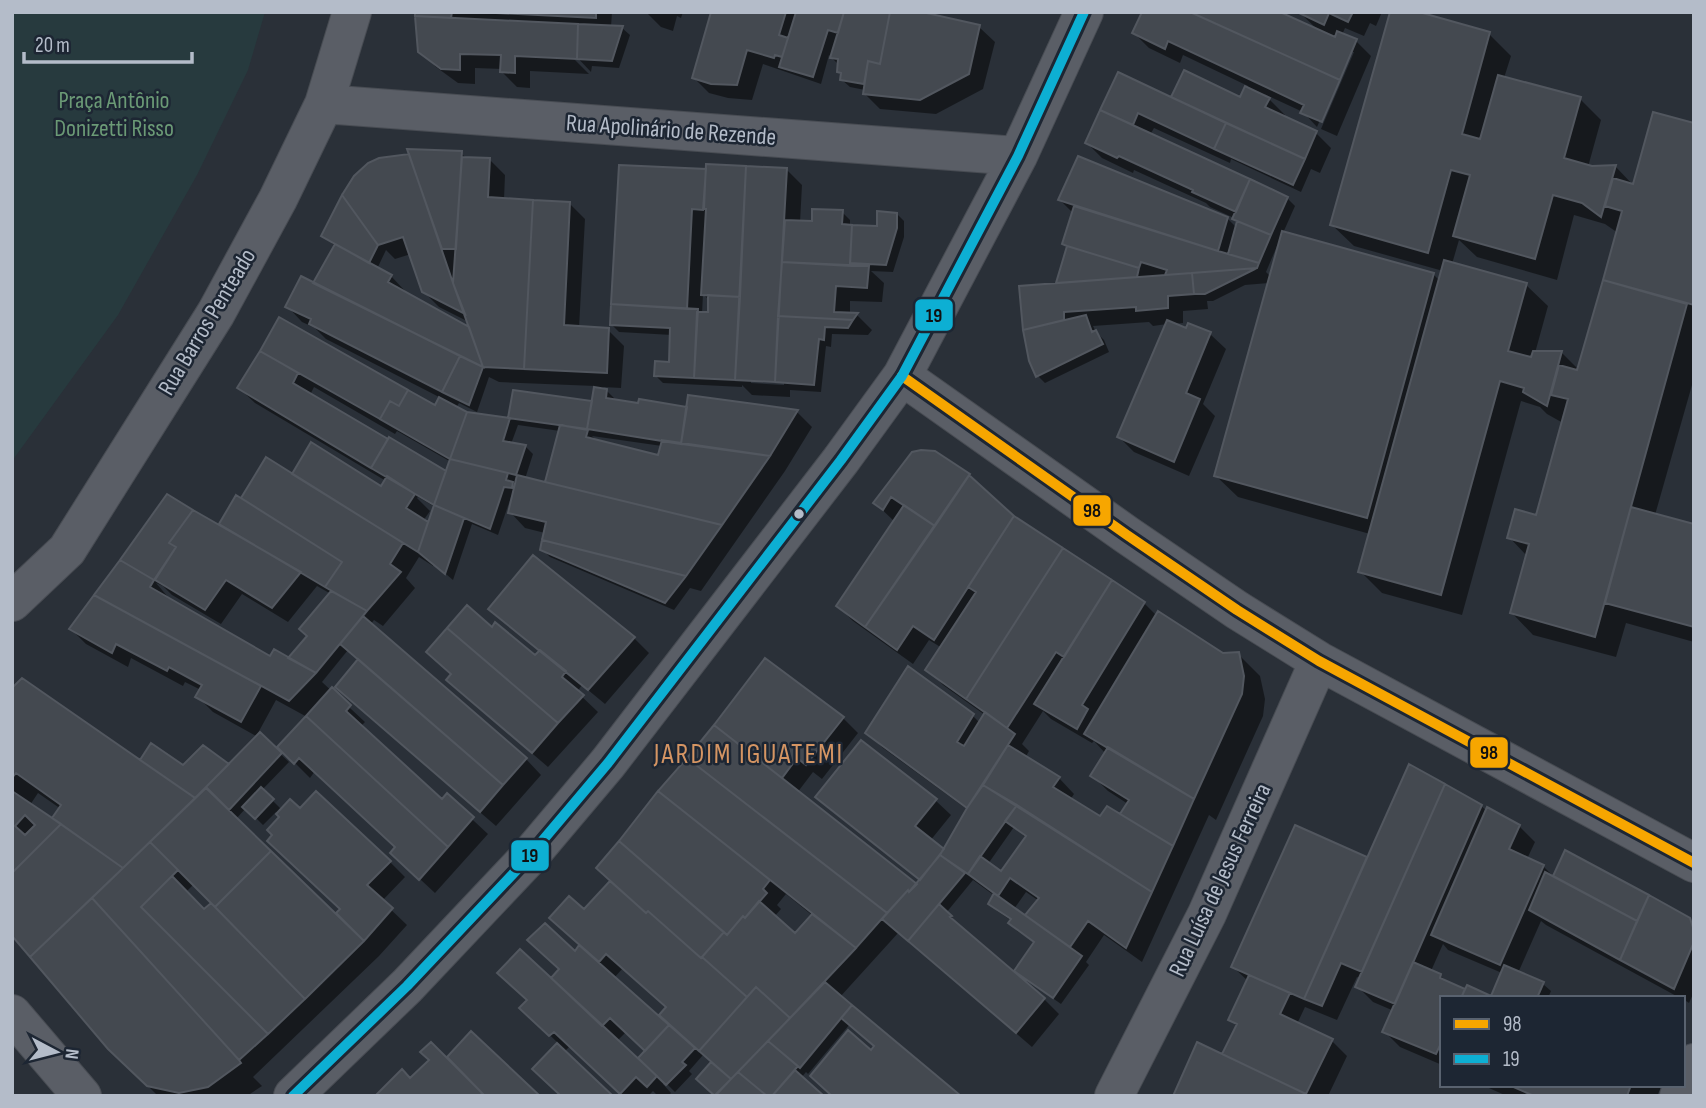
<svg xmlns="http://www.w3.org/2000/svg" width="1706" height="1108" font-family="'Sofia Sans Condensed',sans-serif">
<rect width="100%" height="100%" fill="#2a3038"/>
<path fill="#273a3e" d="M12 12H265L248 70 197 175 118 315 12 461Z"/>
<path fill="#0007" fill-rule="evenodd" d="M417 12H612L611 27 622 28 630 35 619 68 592 66 591 72 572 52 569 54 589 74 530 71V88L517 87 502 72V69L475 68V84L458 83 436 67 420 51Z
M646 12H683L681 18 677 16 673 31 661 27Z
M713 12H914L979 27 995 42 983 89 936 114 880 109 865 94V90L850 87 842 80 843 76 838 72 839 65 829 55 821 84 763 64 752 100 728 98 709 93 693 77Z
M1299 12H1382L1376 26 1370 23 1364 36 1345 28 1342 35 1356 41 1371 56 1337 136 1321 129 1354 52H1350L1317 127 1303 112 1264 94 1285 115 1283 117 1316 133 1331 148 1320 173 1311 169 1301 192 1231 159 1230 163 1154 128 1150 135 1287 198 1295 206 1283 233 1433 274 1440 281 1443 271 1354 246 1332 225 1489 34 1511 56 1504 78 1580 99 1601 120 1588 167H1616L1634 186 1694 125V378L1655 515 1694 526V642L1626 623 1616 657 1533 635 1512 613 1528 557 1509 537 1537 517 1563 423 1547 414 1540 407 1521 401 1462 615 1382 593 1360 571 1370 534 1238 497 1216 476 1269 283 1245 285 1213 301H1207L1208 309 1183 311V323L1172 324 1187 331 1189 325 1210 334 1226 349 1203 404 1215 416 1189 476 1134 452 1119 437 1167 324 1153 326 1149 322 1093 326 1096 332 1104 340 1109 352 1045 383 1038 376 1025 330 1021 287 1058 284 1069 248 1064 244 1074 214 1060 200 1227 218 1237 228 1238 223 1234 218 1210 207 1206 203 1134 170 1133 173 1102 158 1087 143 1119 74 1172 99 1184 72 1241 99 1248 86 1183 55 1180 63 1149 48 1134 33 1319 31ZM1574 215 1605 224 1618 233 1579 370 1562 353H1535L1548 306 1526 285 1452 264 1459 240 1477 257 1557 280ZM1277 246 1279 247 1271 277 1266 272ZM1240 267 1246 271 1183 275V272Z
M461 153 467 159 490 160 505 175 504 200 570 204 585 219 579 328 608 330 624 346 621 388 603 387 614 398V401L688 409 690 397 797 412 812 427 785 471 701 591 690 588 674 610 550 557 542 549 545 533 525 528 510 512 513 498 511 497 498 535 472 524 453 580 434 564 433 566 419 557 406 578 415 588 383 626 374 620 370 625 526 759 541 775 496 826 352 702 337 687 359 661 348 650 322 682 365 722 360 727 442 802 447 796 488 834 435 893 408 868 397 848 315 771 310 778 279 747 307 717 276 700 258 733 289 762 262 790 282 810H300L390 862 405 877 382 901 407 925 379 956 253 1077 262 1086 247 1096H158L110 1048 12 933V690L141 762 184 767 230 766 258 737 213 712 198 697 201 690 185 682 183 686 131 658 128 667 86 644 71 629 121 561 219 526 237 498 241 501 267 460 293 476 381 489 386 481 255 403 239 388 279 320 435 408 441 398 326 339 315 328 302 322 287 306 314 285 335 246 324 236ZM386 250 395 259 411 254 423 291 439 307 469 322 472 330 405 294 406 292 391 276 377 269ZM489 377 499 382 595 386 593 403 510 417 513 420 466 414 456 408 459 403 477 412ZM314 387 395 434 397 431 451 462 447 474 310 395ZM518 425 560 431 547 484 525 479 533 454 526 447 511 444ZM592 436 662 446 660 457 598 442ZM418 497 435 507 429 525 423 521 430 511 417 498ZM156 583 163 586 172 595 221 624 242 594 288 622 317 586 331 594 309 636 289 660 270 659 167 599 168 597ZM38 793 61 809 60 826 30 805ZM246 808 263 825 276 812 281 818 342 909 336 916 236 819ZM194 884 213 903 204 912 186 892Z
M787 170 802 185 800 223H813L842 212 850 220V226L879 228 896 213 904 221V237L893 272 871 271 884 283 882 302 850 301V314L857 315 872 330 868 335 832 334 831 347 826 346 821 392 790 390V397L752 395 742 385V387L663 383 656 376 670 364 672 335 619 332 611 324 707 171ZM703 294 710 301 709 314H702ZM751 379 784 381V385L751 383Z
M913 454 1144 603 1157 616 1222 655 1238 654 1260 676 1265 699 1263 716 1216 820 1209 815 1142 962 1104 935 1086 962 1089 965 1061 1004 1024 978 1016 971 1036 943 1017 931 1010 923 1012 921 997 911 990 903 995 896 973 880 946 913 965 932 1044 999 1059 1014 1032 1047 899 932 840 997 958 1096 871 1052 876 1047 850 1024 808 1074 806 1072 801 1078 821 1096H717L699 1079 713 1063 703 1055 689 1071 692 1074 675 1092 665 1082 663 1084 671 1093 668 1096H658L653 1091 648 1096H623L570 1046 564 1052 535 1069 559 1044 522 1008 551 980 581 946 584 912 612 881 660 793 716 726 843 718 858 733 822 779 813 772 797 793 917 886 921 881 833 812 817 797 935 800 951 815 930 841 944 852 968 810 883 748 867 733 908 668 973 716 980 723 985 715 943 685 928 669 942 648 929 640 913 664 853 621 838 606 895 522 875 503ZM1043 711 1051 719 1092 743 1094 741 1106 754 1093 776 1108 791 1128 804 1121 816 1101 819 1070 800 1074 794 1059 778 1025 758 1029 751 1022 744ZM1014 827 1026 838 1001 873 988 864ZM1026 892 1039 901 1032 922 1014 909ZM786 894 813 916 795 936 774 917 781 909 777 905ZM623 968 668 1008 659 1018 614 978ZM626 1032 647 1051 638 1061 617 1041Z
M491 609 634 638 649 653 605 704 582 685 577 692 598 712 548 767 464 695 448 680 492 629 536 658 541 652 506 624Z
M1481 806 1487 811 1519 826 1535 842 1527 859 1543 866 1555 878 1566 853 1646 896 1632 928 1635 930 1689 919 1694 925V992L1689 1003 1683 999V998H1680L1546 925 1541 921 1518 973 1543 984 1551 991 1548 998H1492L1502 973 1448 950 1443 944 1431 971 1440 975 1448 984 1465 992 1492 998H1442V1065L1400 1047 1384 1031 1394 1011 1373 1002 1357 986 1361 978 1357 977 1337 1020 1305 1007 1297 1024 1332 1041 1347 1056 1328 1096H1175L1223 1056 1238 1027 1230 1019 1248 981 1233 967 1296 827 1368 859Z
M1482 1085H1662L1657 1096H1507Z"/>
<path fill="#444950" stroke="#52575f" stroke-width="2" fill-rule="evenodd" d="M415 12H452L451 18 415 16Z
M477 12H596V18Z
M711 12H786L779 35 788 38 782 57 775 55 774 58 747 50 737 85 711 84 692 78Z
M796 12H844L838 33 828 30 813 77 779 67Z
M844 12H890L880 64 868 61 864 84 840 80 841 73 837 72 838 59 830 58Z
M890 12H922L980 25 969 74 920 100 863 94 868 61 880 64Z
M1142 12H1190L1340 80 1322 122 1300 113 1304 105 1168 41 1165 49 1132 33Z
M1190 12H1280L1335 37 1337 31 1357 39 1340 80Z
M1297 12H1353L1348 22 1329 13 1324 25Z
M1390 12H1419L1490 32 1462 134 1480 139 1498 75 1581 97 1564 158 1592 166 1616 165 1601 217 1582 203 1553 195 1535 259 1453 236 1470 175 1451 170 1428 253 1330 225Z
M415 16 578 24 577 59 515 56V73L500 72 501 55 460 54V70L441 69 418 52Z
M578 24 623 26 612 61 577 59Z
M1184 70 1240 97 1245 86 1270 98 1265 107 1317 131 1305 159 1171 97Z
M1118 72 1226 123 1214 149 1138 113 1133 125 1100 110Z
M1100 110 1250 179 1236 212 1192 192 1193 190 1119 156 1117 158 1085 143Z
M1653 112 1694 123V305L1603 280 1622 211 1605 206 1613 178 1633 184Z
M1226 123 1305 159 1293 185 1214 149Z
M407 149 462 151 456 249H442Z
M409 154 453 283 465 314 422 292 403 237 378 245 342 195 354 176 368 163 379 158Z
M1078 156 1228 217 1218 251 1058 200Z
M462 157 490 158 488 197 533 200 524 369 483 367 453 283Z
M706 164 746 166 740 297 701 295 706 209H704Z
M619 165 706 169 703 210 692 209 687 309 611 304Z
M746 166 787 168 775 382 735 380Z
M1250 179 1288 197 1271 235 1232 219Z
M342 195 378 245 369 263 321 236Z
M533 200 570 202 564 325 609 328 607 373 524 369Z
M1074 206 1218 251 1259 263 1257 268 1165 275 1167 270 1141 262 1139 268 1067 246 1062 244Z
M812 209 843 210 842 224 852 225 850 266 782 262 785 220 812 221Z
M877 211 897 213V228L886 265 850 263 852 225 877 226Z
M1237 221 1271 235 1259 263 1228 254Z
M1282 231 1434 273 1367 518 1214 476Z
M335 244 392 275 388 282 469 327 483 367 313 283Z
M1067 246 1139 268 1137 277 1056 283Z
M1444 260 1527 283 1508 351 1531 357 1533 351H1562L1547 406 1523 392 1524 388 1500 381 1441 595 1358 572Z
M782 262 869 266 867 288 836 286 834 312 858 313 853 320 778 316Z
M1257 268 1205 294H1194L1192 273Z
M1192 273 1194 294 1168 296V308L1136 311V307L1064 312V320L1023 330 1019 286Z
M301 276 460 356 442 392 309 324 311 319 285 307Z
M1603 280 1687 304 1595 637 1510 613 1529 544 1507 538 1515 509 1536 515 1568 399 1551 395 1559 365 1577 370Z
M708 295 740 297 735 380 694 378 697 312H708Z
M611 304 698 309 694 378 654 376 655 361 669 362 670 328 610 325Z
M1086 315 1092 332 1096 330 1103 344 1036 377 1029 361 1023 330Z
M778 316 853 320 848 328 825 327 824 340 819 339 814 385 775 382Z
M279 317 408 390 399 406 390 401 380 419 260 351Z
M1167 320 1186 328 1188 323 1211 332 1186 393 1200 399 1174 462 1117 437Z
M260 351 298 373 293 383 388 439 371 468 237 388Z
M460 356 483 367 469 405 442 392Z
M594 387 607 389 606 398 638 403 639 399 687 407 681 444 587 429Z
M408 390 435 405 439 397 467 412 450 459 380 419 390 401 399 406Z
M513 390 592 401 587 429 508 418Z
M688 395 798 410 770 456 681 444Z
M467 412 510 418 503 441 526 445 516 475 450 459Z
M560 425 588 430 586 437 658 455 662 440 770 456 722 525 545 482Z
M389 437 446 471 434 505 371 468Z
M311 442 381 486 387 476 415 494 406 508 428 522 418 552 292 474Z
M921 450 935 451 970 474 935 526 891 497 883 510 873 503 912 452Z
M266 457 403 543 390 564 401 572 367 611 325 587 342 562 241 498Z
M450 459 508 473 506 480 513 482 512 488 504 487 490 529 434 505Z
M517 475 545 482 722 525 686 576 542 540 546 522 508 513Z
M969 475 1014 516 934 640 913 626 897 650 865 627Z
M167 494 193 510 169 543 176 547 154 580 120 560Z
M236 495 342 562 325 587 219 524Z
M434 505 464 518 445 574 418 552Z
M904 505 935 526 865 627 836 606Z
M1631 507 1694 524V627L1605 603Z
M193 510 301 572 272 608 226 580 205 610 155 580 176 547 169 543Z
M1014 516 1063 548 966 699 925 670 976 592 968 587Z
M542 540 686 576 665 603 540 550Z
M1063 548 1112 580 1064 657 1056 652 1007 728 966 699Z
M533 555 635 637 588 690 488 609Z
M120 560 154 580 150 587 270 656 274 649 316 673 289 701 94 595Z
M1112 580 1145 602 1082 705 1088 709 1077 729 1034 704Z
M331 591 367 611 316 673 288 658 307 636 299 629Z
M94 595 261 686 241 722 195 697 202 685 169 667 167 671 116 644 112 653 69 629Z
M467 605 492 627 495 622 535 655 540 650 566 671 562 677 584 695 558 723 447 628Z
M1158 611 1223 653 1239 652 1244 676 1242 694 1194 799 1084 734Z
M363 616 527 758 503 785 340 644Z
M447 628 558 723 532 753 446 680 451 674 426 652Z
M765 658 844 717 806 765 797 758 782 778 714 725Z
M358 659 503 785 480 812 335 687Z
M908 666 974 714 957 742 964 746 985 712 1015 734 967 808 865 733Z
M22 678 195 798 123 868 52 818 61 805 16 773 12 778V688Z
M332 687 351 705 346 711 442 799 447 793 474 817 448 847 306 716Z
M306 716 448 847 419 880 390 853 395 847 299 758 294 764 277 747Z
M714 725 782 778 917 884 909 892 908 890 887 913 687 758Z
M260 732 282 753 229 810 206 787Z
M861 740 937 799 915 826 944 849 920 880 815 797Z
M151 743 183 765 203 745 229 764 195 798 140 760Z
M1008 745 1060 777 1053 787 1100 816 1107 806 1173 846 1152 892 983 785Z
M1108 747 1194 799 1173 846 1120 814 1129 800 1090 776Z
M687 758 887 913 856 948 658 791Z
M1409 764 1445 784 1362 972 1341 963 1322 1006 1304 999Z
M1445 784 1482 805 1395 1004 1355 987Z
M983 785 1017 805 968 874 940 855 967 808Z
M261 787 274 799 255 819 242 807Z
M206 788 271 851 215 907 150 842Z
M12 791 61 824 12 873ZM25 815 35 825 25 835 15 826Z
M316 791 391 861 367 885 393 908 364 941 336 913 340 909 267 841 272 835 267 830 279 817 276 814 290 799 300 808Z
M658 791 770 880 763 889 767 893 745 918 743 916 727 935 619 841Z
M1017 805 1152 892 1126 948 1088 921 1070 947 1025 915 1039 898 1010 878 998 896 968 874 980 856 1001 871 1026 836 1005 821Z
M1487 807 1520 825 1509 849 1544 865 1500 965 1431 935Z
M61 824 123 868 30 957 12 936V873Z
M1295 825 1367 857 1304 999 1231 967Z
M619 841 724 932 701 958 648 911 646 913 596 868Z
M150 842 178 870 141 907 268 1034 239 1060 92 898Z
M1565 850 1649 895 1637 921 1553 876Z
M271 851 364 941 305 999 215 907Z
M940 855 965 873 908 941 882 919 908 890 909 892Z
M1545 872 1637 921 1620 960 1529 910Z
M172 876 204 909 211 903 305 999 268 1034 141 907Z
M610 881 646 913 648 911 701 958 702 957 747 997 699 1051 659 1015 666 1007 606 954 599 962 549 918 569 896 584 909Z
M994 893 1082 956 1053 998 1014 971 1034 942 1008 923 1011 919 988 904Z
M1649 895 1690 918 1694 931V942L1674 989 1620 960Z
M92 898 239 1060 241 1063 208 1087 179 1093 147 1086 108 1049 30 957Z
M759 901 795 933 812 914 856 948 790 1018 756 987 747 997 702 957 724 932 727 935 743 916 745 918Z
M939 904 952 916 950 917 1045 998 1016 1033 908 941Z
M545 923 575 951 579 945 669 1025 645 1051 610 1018 602 1026 551 978 559 969 527 940Z
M520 949 657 1076 647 1087 636 1077 620 1094 554 1032 549 1036 519 1008 527 1000 497 973Z
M1413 962 1441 974 1440 978 1465 989 1461 998H1442V1041L1436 1054 1382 1032Z
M1504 965 1544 982 1537 998H1496L1491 996Z
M1249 975 1290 993 1280 1014 1333 1039 1306 1094 1222 1054 1237 1024 1228 1020Z
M825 982 852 1005 800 1068 768 1041Z
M1467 985 1491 996 1496 998H1461Z
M756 987 790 1018 731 1079 699 1051Z
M852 1005 961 1096H832L810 1076 848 1030 871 1050 874 1046 841 1018Z
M669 1025 695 1048 682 1062 686 1065 666 1085 638 1058Z
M471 1031 540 1096H485L447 1057Z
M768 1041 798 1066 772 1096H767L738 1072Z
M431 1042 482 1093 480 1096H375L402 1069 410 1078 429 1060 420 1052Z
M1197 1042 1306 1094 1305 1096H1173Z
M557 1043 613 1096H561L532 1069Z
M711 1062 731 1079 715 1096 696 1079Z
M795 1070 824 1096H772Z
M738 1072 767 1096H714Z
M1509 1085H1631L1627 1096H1534Z"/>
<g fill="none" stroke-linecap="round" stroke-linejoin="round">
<defs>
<path id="minor" d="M324 104 1018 156
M902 376 1127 535 1237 610 1319 661 1694 863
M12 602 67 550 216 313 278 199 324 104 352 12
M12 1014 82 1096
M293 1096 407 986 527 859 608 763 841 460 902 376 1018 156 1084 12
M1114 1096 1207 914 1319 661
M1679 1096 1694 1063"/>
</defs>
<use href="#minor" stroke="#484c53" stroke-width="40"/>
<use href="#minor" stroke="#5a5e66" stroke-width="38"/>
<defs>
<path id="bus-1" d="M902 376 1127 535 1237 610 1319 661 1694 863"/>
<path id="bus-2" d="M293 1096 407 986 527 859 608 763 841 460 902 376 1018 156 1084 12"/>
</defs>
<use href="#bus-1" stroke="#1d2633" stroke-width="16"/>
<use href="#bus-2" stroke="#1d2633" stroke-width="16"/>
<use href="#bus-1" stroke="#f7a600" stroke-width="10"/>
<use href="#bus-2" stroke="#0dafd3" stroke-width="10"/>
</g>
<circle fill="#b4bcc9" stroke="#1d2633" stroke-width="2.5" cx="799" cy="514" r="6"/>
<g text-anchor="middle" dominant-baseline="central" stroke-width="5" stroke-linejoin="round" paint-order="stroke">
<g font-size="24" fill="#6b9a76" stroke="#1d2633">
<text x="114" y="100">Praça Antônio<tspan x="114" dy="28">Donizetti Risso</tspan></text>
</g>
<g font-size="24" fill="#b4bcc9" stroke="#1d2633">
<text transform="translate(671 130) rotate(4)">Rua Apolinário de Rezende</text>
<text transform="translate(207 322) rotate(-59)">Rua Barros Penteado</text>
<text transform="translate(1220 880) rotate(-65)">Rua Luísa de Jesus Ferreira</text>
</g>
<g font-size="28" letter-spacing="2" fill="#d59563" stroke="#1d2633">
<text x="749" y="754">JARDIM IGUATEMI</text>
</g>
</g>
<g stroke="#1d2633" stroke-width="2.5">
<rect x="914" y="298" width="40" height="34" rx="7" fill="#0dafd3"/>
<rect x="1072" y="494" width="40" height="33" rx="7" fill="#f7a600"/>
<rect x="1469" y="736" width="40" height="33" rx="7" fill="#f7a600"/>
<rect x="510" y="839" width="40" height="33" rx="7" fill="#0dafd3"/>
</g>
<g font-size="19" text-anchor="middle" font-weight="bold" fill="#111">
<text x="934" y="322">19</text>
<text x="1092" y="517">98</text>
<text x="1489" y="759">98</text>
<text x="530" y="862">19</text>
</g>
<rect width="1706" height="1108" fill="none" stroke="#b4bcc9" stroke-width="28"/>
<rect x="1440" y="996" width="245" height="91" fill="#1d2633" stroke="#59626f" stroke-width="2"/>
<rect x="1454" y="1019" width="35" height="10" fill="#f7a600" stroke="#59626f" stroke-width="2"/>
<text x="1503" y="1031" font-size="21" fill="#b4bcc9">98</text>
<rect x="1454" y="1054" width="35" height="10" fill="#0dafd3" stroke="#59626f" stroke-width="2"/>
<text x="1503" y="1066" font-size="21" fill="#b4bcc9">19</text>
<g transform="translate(56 1052) rotate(97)" stroke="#1d2633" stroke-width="5" paint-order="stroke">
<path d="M0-5L12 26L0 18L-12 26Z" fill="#b4bcc9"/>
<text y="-10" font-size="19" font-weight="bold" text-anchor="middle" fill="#b4bcc9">N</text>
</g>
<path d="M24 52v10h168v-10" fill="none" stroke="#b4bcc9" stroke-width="3.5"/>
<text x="35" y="52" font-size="21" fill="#b4bcc9" stroke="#1d2633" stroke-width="5" paint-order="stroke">20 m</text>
</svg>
